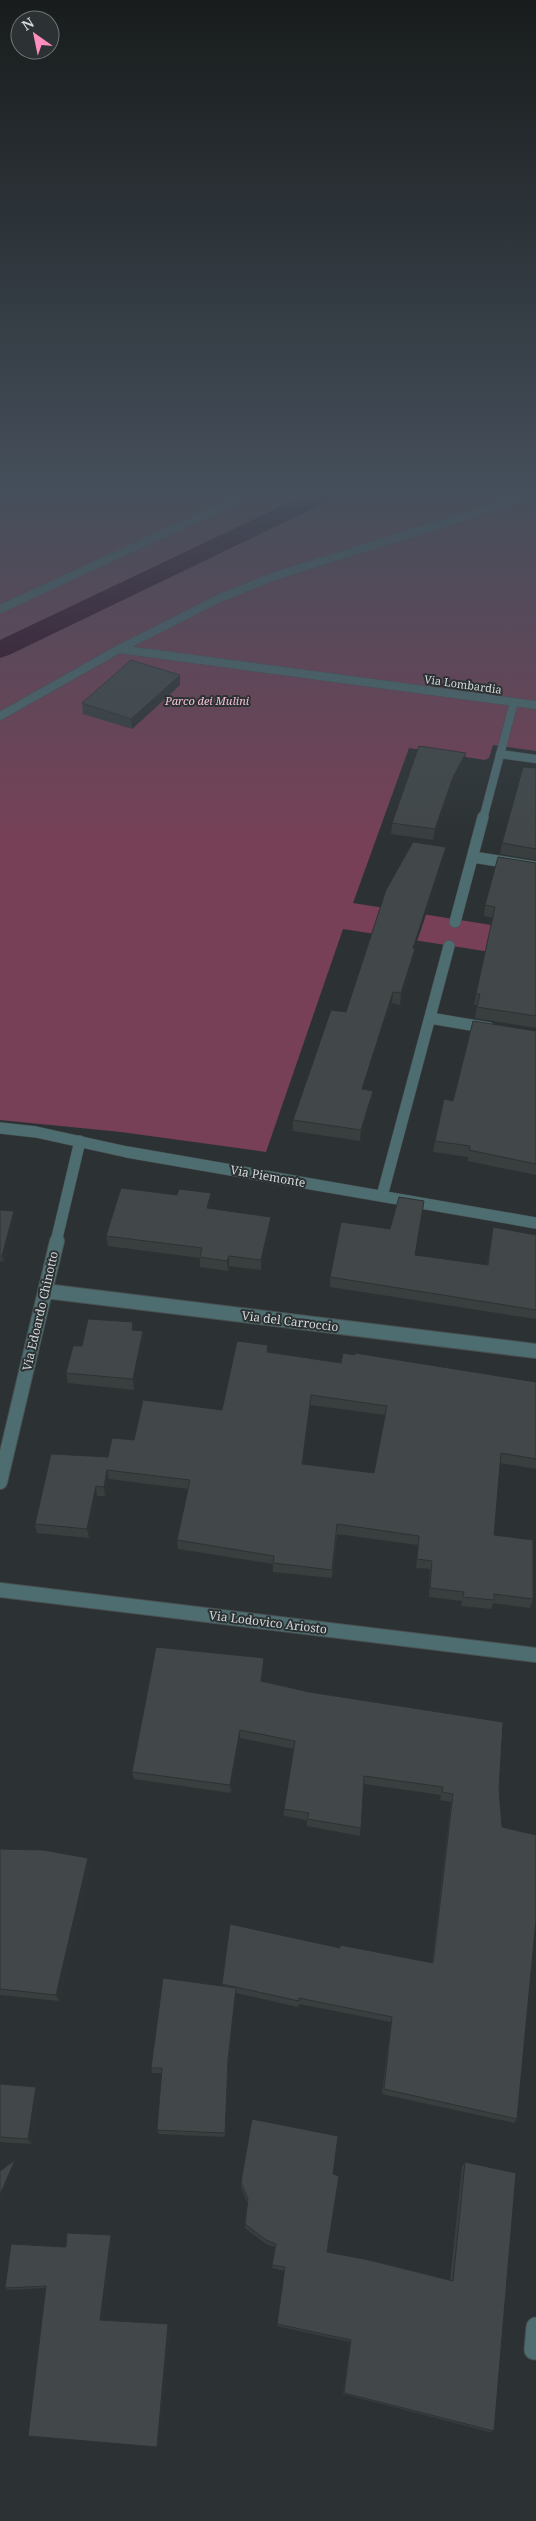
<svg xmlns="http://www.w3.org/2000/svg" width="536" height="2521" font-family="'Noto Serif',serif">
<rect width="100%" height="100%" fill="#2c3233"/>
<path fill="#774057" d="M0 494H536V751L493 745 489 758 485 760 409 748 353 903 536 932V959L343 929 266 1152 121 1132 0 1120Z"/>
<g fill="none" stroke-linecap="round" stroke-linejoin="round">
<path fill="#33021c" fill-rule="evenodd" d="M307 494H336L333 499 9 655 0 658V640Z"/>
<defs>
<path id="street-far3" d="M0 609 249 494
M119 649 536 705
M0 716 119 649 220 598 272 577 535 494
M500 754 536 759
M483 819 514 702"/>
<path id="street-far2" d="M473 857 536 867
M455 922 483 817
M430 1018 489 1028
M0 1128 36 1132 127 1152 536 1223
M382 1196 449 946
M56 1242 80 1141"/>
<path id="street-far1" d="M45 1291 536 1351
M0 1482 57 1241
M0 1590 536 1655"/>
<path id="street" d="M534 2350 536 2327"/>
</defs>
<use href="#street-far3" stroke="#4a5051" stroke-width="9"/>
<use href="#street-far2" stroke="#4a5051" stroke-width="12"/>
<use href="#street-far1" stroke="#4a5051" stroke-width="16"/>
<use href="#street" stroke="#4a5051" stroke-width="21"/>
<use href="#street-far3" stroke="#4d6d71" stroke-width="8"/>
<use href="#street-far2" stroke="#4d6d71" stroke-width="11"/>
<use href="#street-far1" stroke="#4d6d71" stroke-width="14"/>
<use href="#street" stroke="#4d6d71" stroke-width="19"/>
</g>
<path fill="#393e3f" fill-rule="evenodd" d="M180 675V685L132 729 83 714 82 703Z
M464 764 451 788 433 840 391 834 392 823Z
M536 768V860L500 854 502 843Z
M445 858 414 950V960L400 1005 392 1003 364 1089 373 1091 372 1102 360 1141 293 1131V1120L346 1012Z
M536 863V1028L475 1018 477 1005H474L476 994 493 918 484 916 485 905Z
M536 1031V1175L468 1161V1157L433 1152 435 1141 453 1101Z
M211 1203 210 1208 271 1227 261 1270 229 1266 228 1271 200 1267V1258L108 1246 106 1236Z
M0 1210 15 1217 4 1262 0 1261Z
M493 1227 536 1235V1319L330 1287V1277L416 1255 487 1265Z
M134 1330 143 1331 144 1341 134 1390 68 1383 66 1373 82 1346Z
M268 1352 341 1363 536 1382V1469L500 1463 494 1535 533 1599 530 1608 493 1603 491 1609 461 1606 462 1601 429 1597 430 1569 416 1568 418 1545 337 1534 332 1578 273 1572V1564L178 1549 177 1540 188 1489 109 1479 105 1496H97L89 1538 37 1533 35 1524 108 1457 134 1440 222 1410ZM310 1405 385 1415 374 1473 303 1465Z
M264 1667 262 1682 499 1789 517 2119 514 2123 382 2094 391 2022 299 2004 298 2007 236 1993 229 2065 225 2137 159 2134 157 2130 162 2073H152L151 2068 223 1986 222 1984 340 1948 432 1963 451 1802 440 1800 441 1795 364 1784 360 1836 307 1826V1820L284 1816V1809L294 1749 240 1738 231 1793 134 1779 132 1772Z
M0 1849 91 1866 59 2001 0 1995Z
M0 2084 36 2087 39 2092 32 2144 0 2142Z
M465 2162 494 2431 490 2432 343 2394 350 2342 277 2326 285 2271 272 2268 275 2247 266 2244 245 2228V2224L247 2202 241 2187V2182L333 2174 327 2252 450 2280 462 2167Z
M111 2235 113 2238 103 2320 168 2324 170 2326 158 2447 45 2288 8 2290 5 2288 66 2247Z"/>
<path fill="#2e3233" d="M180 675V685L132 729 131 719Z
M466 753 464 764 451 788 433 840 435 829 453 777Z
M446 847 445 858 414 950V960L400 1005 401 993 413 948Z
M393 992 392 1003 361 1100 362 1089Z
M373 1091 372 1102 360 1141 361 1130Z
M211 1193V1203L207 1218V1208Z
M14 1211 15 1217 4 1262 2 1256Z
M271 1217V1227L261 1270V1260Z
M229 1256V1266L228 1271 227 1261Z
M143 1331 144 1341 134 1390 133 1379Z
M311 1395 310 1405 302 1474V1464Z
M107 1470 109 1479 105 1496 104 1487Z
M96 1486 97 1496 89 1538 87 1529Z
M264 1658V1667L261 1690V1681Z
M240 1730V1738L231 1793 230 1785Z
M88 1858 91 1866 59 2001 56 1995Z
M236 1988V1994L229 2065 225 2137V2133L228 2060Z
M36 2087 39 2092 32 2144 28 2139Z
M15 2160 17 2162 0 2202V2195Z
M111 2235 113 2238 103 2322 100 2320Z
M168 2324 170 2326 158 2447H157Z"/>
<path fill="#424849" stroke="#2e3233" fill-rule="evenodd" d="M131 660 180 675 131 719 82 703Z
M419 746 466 753 453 777 435 829 392 823Z
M523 767 536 768V849L502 843Z
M413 842 446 847 413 948 415 949 401 993 393 992 362 1089 373 1091 361 1130 293 1120 331 1010 346 1012 386 890Z
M498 857 536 863V1016L477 1007 480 994H476L495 907 485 905Z
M473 1021 536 1031V1164L469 1150 470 1146 435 1141 444 1099 453 1101Z
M121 1188 177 1195 179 1189 211 1193 207 1208 271 1217 261 1260 229 1256 227 1261 200 1257 202 1248 106 1236Z
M399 1197 424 1201 415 1255 488 1265 493 1227 536 1235V1310L330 1277 341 1222 390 1229Z
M0 1210 14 1211 2 1256H0Z
M88 1319 133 1322 132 1330 143 1331 133 1379 66 1373 73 1346H82Z
M237 1341 268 1345 267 1352 341 1363 343 1353 355 1355V1353L536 1382V1459L501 1453 494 1535 533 1540V1599L494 1594V1600L463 1597 464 1592 430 1588 432 1561 417 1559 419 1536 337 1524 332 1570 273 1563 274 1556 177 1540 190 1480 107 1470 104 1487 96 1486 87 1529 35 1524 51 1454 108 1457 112 1438 134 1440 143 1400 222 1410ZM311 1395 387 1406 374 1473 302 1464Z
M156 1647 264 1658 261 1681 309 1692 503 1722 499 1789 502 1827 536 1835V1920L517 2119 384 2089 392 2017 299 1998V2001L222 1984 230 1924 340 1948V1945L433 1963 453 1794 442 1792 443 1787 364 1776 361 1828 307 1819 309 1813 284 1809 295 1741 240 1730 230 1785 132 1772Z
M0 1849 43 1850 88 1858 56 1995 0 1989Z
M163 1978 236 1988 228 2060 225 2133 157 2130 162 2068H151Z
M0 2084 36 2087 28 2139 0 2137Z
M252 2119 338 2136 333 2174 339 2176 327 2252 369 2260 453 2281 465 2162 516 2173 494 2431 344 2393 351 2340 277 2324 285 2267 272 2265 276 2244 266 2240 245 2224 248 2199 241 2182Z
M15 2160 0 2195V2171Z
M67 2233 111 2235 100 2320 168 2324 157 2447 28 2436 46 2286 5 2288 11 2244 66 2247Z"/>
<linearGradient id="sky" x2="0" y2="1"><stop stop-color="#181c1c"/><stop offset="0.58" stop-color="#454f5b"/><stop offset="1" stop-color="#454f5b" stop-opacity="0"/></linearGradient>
<rect width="536" height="847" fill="url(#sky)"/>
<g text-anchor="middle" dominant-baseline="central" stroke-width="4" stroke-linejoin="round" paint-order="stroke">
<g font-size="11" fill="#d4d8d8" stroke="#2c3233">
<text transform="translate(463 684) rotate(8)">Via Lombardia</text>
</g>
<g font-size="11" font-style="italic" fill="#f7c0d4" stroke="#2c3233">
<text x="207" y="700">Parco dei Mulini</text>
</g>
<g font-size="12" fill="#d4d8d8" stroke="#2c3233">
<text transform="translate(268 1176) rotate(10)">Via Piemonte</text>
<text transform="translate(40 1311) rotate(-77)">Via Edoardo Chinotto</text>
<text transform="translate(290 1321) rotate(7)">Via del Carroccio</text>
<text transform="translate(268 1622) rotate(7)">Via Lodovico Ariosto</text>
</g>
</g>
<g transform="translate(35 35) rotate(327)"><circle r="24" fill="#2c3233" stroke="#6f7475"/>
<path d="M0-4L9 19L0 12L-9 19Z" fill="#fe8ebd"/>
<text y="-8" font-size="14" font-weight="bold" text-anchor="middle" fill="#d4d8d8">N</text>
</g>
</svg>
